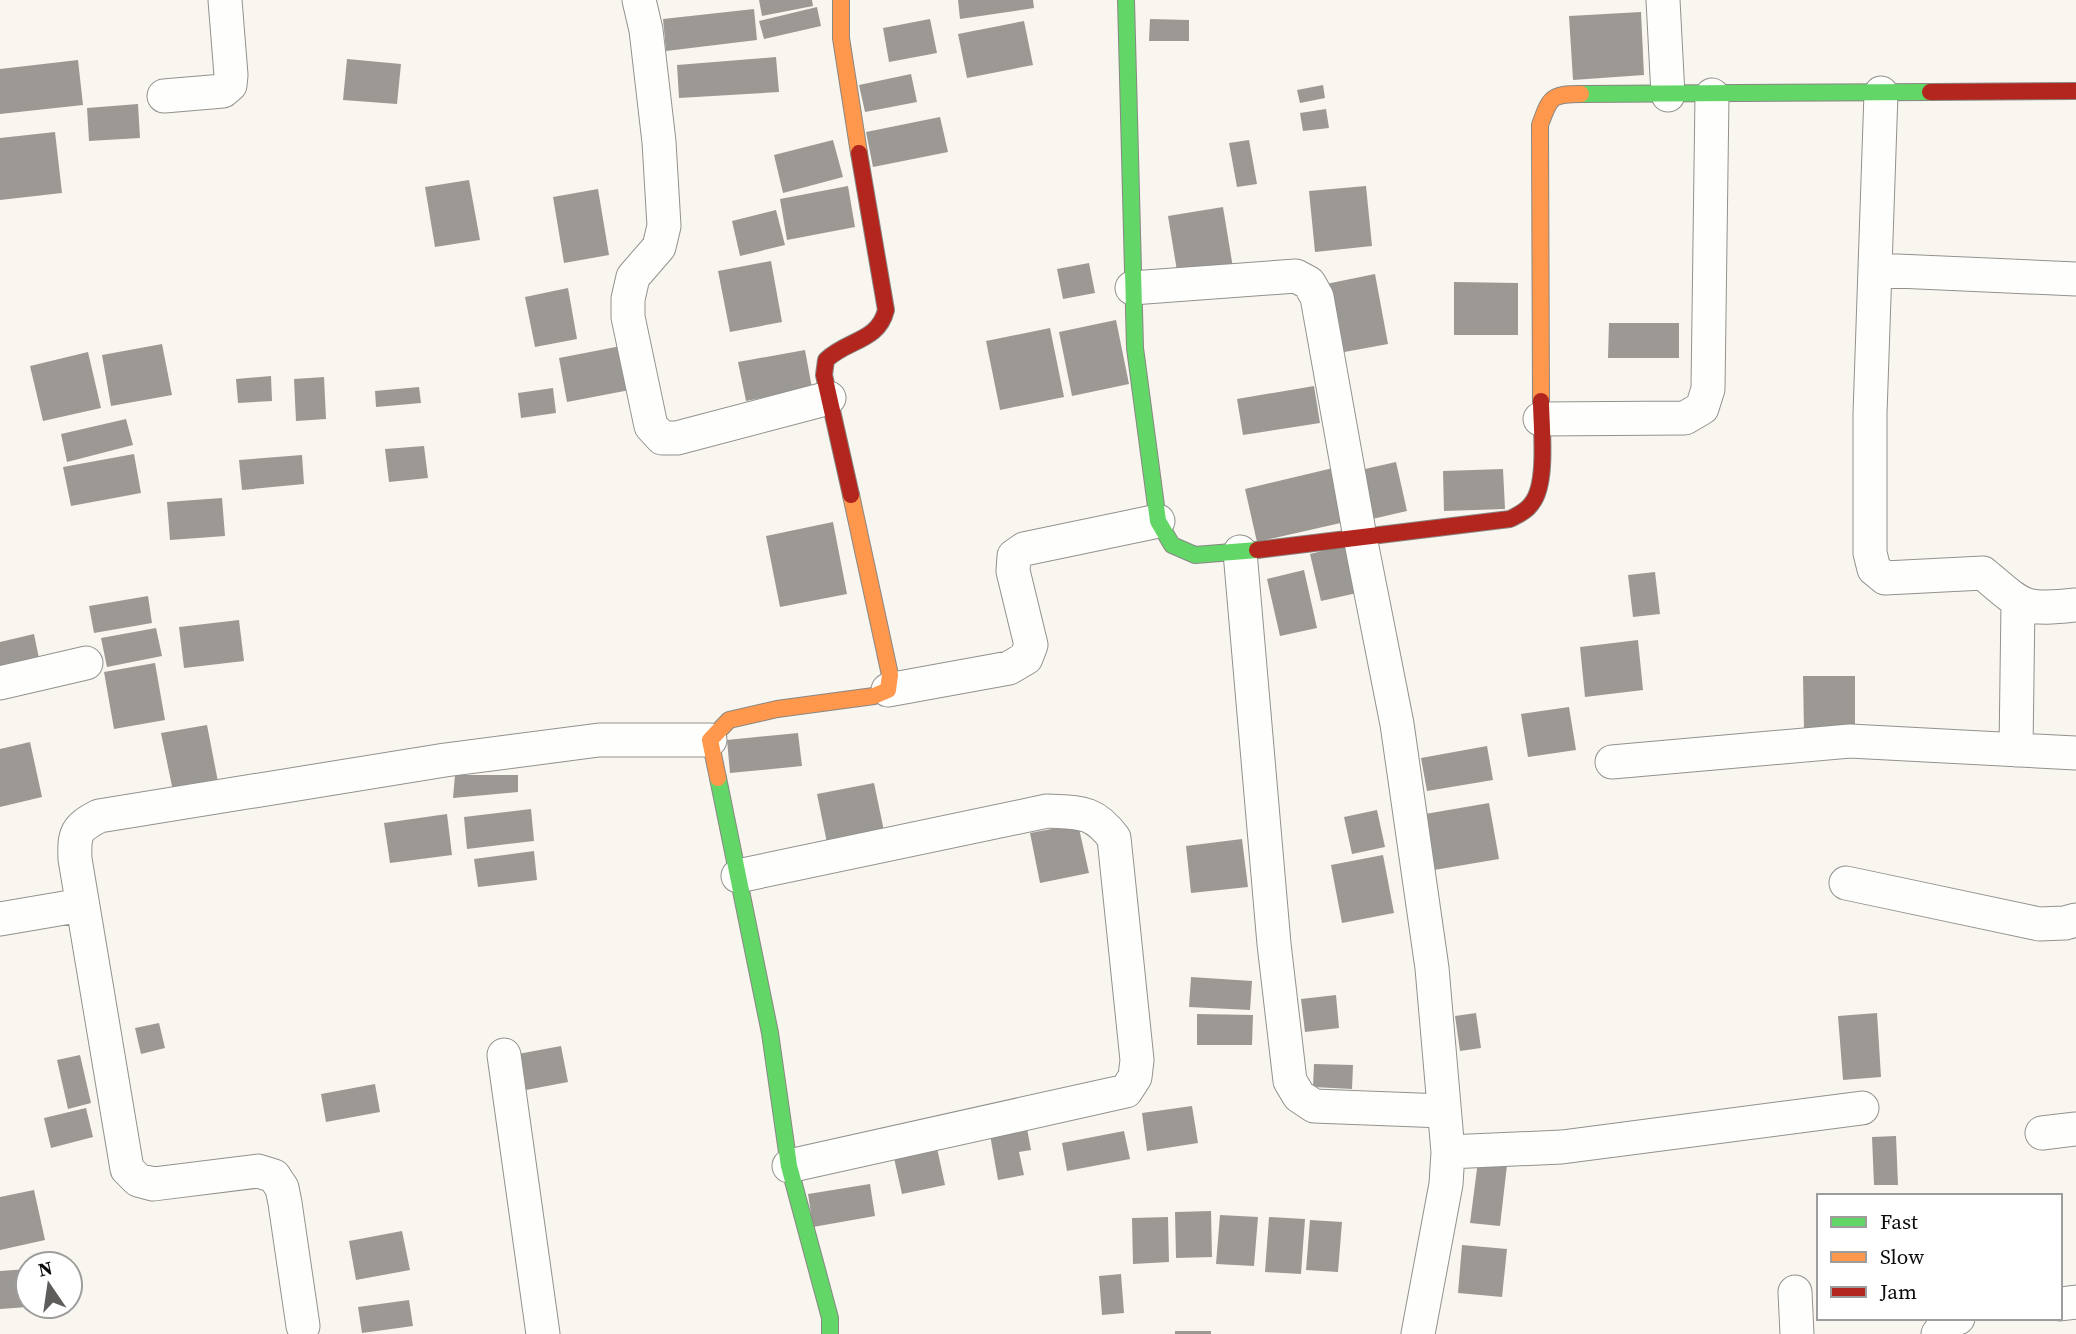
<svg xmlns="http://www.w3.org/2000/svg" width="2076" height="1334" font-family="'Source Serif 4',serif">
<rect width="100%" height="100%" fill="#f9f6ef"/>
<path fill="#9c9995" d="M759 0H812L813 6 762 16Z
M958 0H1033L1034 8 960 19Z
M817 7 821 26 764 39 759 21Z
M754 9 757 40 666 51 663 19Z
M1641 12 1644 75 1573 80 1569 16Z
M930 19 937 53 889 62 883 28Z
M1150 19 1189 20V41H1149Z
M1024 21 1033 65 967 78 958 34Z
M776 57 779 92 679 98 677 65Z
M347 59 401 64 397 104 343 100Z
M78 60 83 105 0 114V69Z
M911 74 917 102 865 112 859 85Z
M1323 85 1325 98 1300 103 1297 90Z
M138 104 140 138 89 141 87 108Z
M1326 109 1329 128 1303 131 1300 113Z
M940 117 948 152 873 167 866 132Z
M55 132 62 193 0 200V138Z
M833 140 843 177 783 193 774 155Z
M1249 140 1257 184 1237 187 1229 143Z
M469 180 480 240 435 247 425 187Z
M848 186 855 227 787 240 780 199Z
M1366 186 1372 246 1315 252 1309 191Z
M598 189 609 255 564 263 553 197Z
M1223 207 1233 268 1178 277 1168 216Z
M776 210 785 245 740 256 732 221Z
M771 261 782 322 730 332 718 271Z
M1089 263 1095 293 1063 299 1057 269Z
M1375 274 1388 344 1339 353 1326 284Z
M1454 282 1518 283V335H1454Z
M568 288 577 339 535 347 525 297Z
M1116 320 1129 384 1072 396 1059 332Z
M1609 323H1679V358H1608Z
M1050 328 1064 397 1000 410 986 341Z
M162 344 172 395 111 406 102 355Z
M626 345 635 389 567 402 559 358Z
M805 350 812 388 746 401 738 362Z
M88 352 101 408 43 421 30 366Z
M271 376 272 401 238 403 236 379Z
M324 377 326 419 296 421 294 379Z
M1314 386 1320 423 1243 435 1237 399Z
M419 387 421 403 376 407 375 391Z
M553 388 556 413 521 418 518 393Z
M126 419 133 445 67 462 61 434Z
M424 446 428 478 389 482 385 449Z
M134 454 141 493 71 506 63 467Z
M302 455 304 484 242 490 239 460Z
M1396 462 1407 511 1368 520 1356 471Z
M1333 468 1345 522 1257 542 1245 489Z
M1503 469 1505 509 1444 511 1443 471Z
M222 498 225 536 170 540 167 502Z
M833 522 847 594 780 607 766 536Z
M1346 545 1357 593 1321 601 1310 554Z
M1304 570 1317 628 1280 636 1267 579Z
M1655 572 1660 614 1633 617 1628 575Z
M148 596 152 623 94 633 89 606Z
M239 620 244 661 184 668 179 627Z
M156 628 162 656 107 667 101 638Z
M34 634 41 668 0 677V642Z
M1638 640 1643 690 1585 697 1580 647Z
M155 663 165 720 114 729 104 672Z
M1803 676H1855V731H1804Z
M1569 707 1576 750 1528 757 1521 714Z
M207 725 219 787 174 796 161 733Z
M798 733 802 766 730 773 727 740Z
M30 742 42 797 0 807V749Z
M1487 746 1493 780 1427 791 1421 758Z
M455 775H518V792L453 798Z
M874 783 884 831 827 843 817 794Z
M1489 803 1499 859 1434 870 1425 814Z
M531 809 534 841 467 849 464 817Z
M1377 810 1385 847 1352 854 1344 817Z
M447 814 452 855 390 863 384 823Z
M1078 824 1089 873 1040 883 1030 833Z
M1242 839 1248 887 1191 893 1186 846Z
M534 851 537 880 478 887 474 859Z
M1383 855 1394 913 1342 923 1331 865Z
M1191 977 1252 981 1250 1010 1189 1007Z
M1336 995 1339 1028 1305 1032 1301 999Z
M1476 1013 1481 1048 1460 1051 1455 1016Z
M1877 1013 1881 1077 1843 1080 1838 1016Z
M1197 1014 1253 1015 1252 1045H1197Z
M159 1023 165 1048 141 1054 135 1028Z
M561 1046 568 1082 526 1090 518 1054Z
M80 1055 91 1103 68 1109 57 1060Z
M1314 1064 1353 1065 1352 1089 1313 1087Z
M375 1084 380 1112 326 1122 321 1094Z
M1192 1106 1198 1143 1147 1151 1142 1113Z
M86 1108 93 1137 51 1148 44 1118Z
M1026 1123 1031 1150 1019 1152 1024 1175 998 1180 989 1129Z
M1124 1131 1130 1159 1067 1171 1062 1143Z
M1896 1136 1898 1185H1874L1872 1137Z
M937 1148 945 1185 902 1194 894 1158Z
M1478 1161 1507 1165 1500 1226 1470 1223Z
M870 1184 875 1216 813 1227 808 1194Z
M34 1190 45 1240 0 1250V1197Z
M1211 1211 1212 1257 1176 1258 1175 1212Z
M1220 1215 1258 1217 1254 1266 1216 1264Z
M1168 1217 1169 1262 1133 1264 1132 1218Z
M1269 1217 1305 1219 1301 1274 1265 1272Z
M1310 1220 1342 1222 1338 1272 1306 1270Z
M402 1231 410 1270 356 1280 349 1241Z
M1462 1245 1507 1249 1502 1297 1458 1293Z
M28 1269V1307L0 1309V1271Z
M1121 1274 1124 1313 1102 1315 1099 1276Z
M409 1300 413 1326 362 1333 358 1307Z
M1175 1331H1211V1334H1175Z"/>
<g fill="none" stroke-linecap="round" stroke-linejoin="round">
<defs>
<path id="street" d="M639 0 646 30 659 142 664 226 659 247 633 277 628 299V317L651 426 662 438H677L829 398
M1663 0 1668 95
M1881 93 1870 414V553L1874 569 1885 578 1983 573C2023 607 2023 611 2076 605
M164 96 223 91 230 85 231 75 225 0
M1875 270 2076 279
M1132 288 1296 276 1309 283 1317 297 1360 537 1397 724 1432 968 1448 1152 1446 1184 1418 1334
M1540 419 1685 418 1702 408 1708 389 1712 95
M1240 552 1274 944 1290 1081 1299 1096 1314 1106 1444 1111
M0 683 86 663
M888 690 1009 668 1026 658 1031 645 1013 571 1014 556 1024 549 1158 521
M2016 750 2018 603
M1612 762 1850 741 2076 753
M738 876 1047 811C1080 813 1093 810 1114 838L1137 1060 1135 1077 1126 1091 789 1166
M1846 883 2039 924 2065 923 2076 920
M0 919 82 905
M504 1055 543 1334
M2042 1133 2076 1129
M1448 1152 1562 1147 1862 1108
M1795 1292 1797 1334
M2060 1304 2076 1302
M303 1326 285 1203 282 1188 274 1176 258 1171 153 1184 138 1180 127 1169 75 859C74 833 76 828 99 816L445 760 599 740H710
M1938 1334 1947 1322 1958 1318"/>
<path id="fast" d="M1126 0 1135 348 1158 521 1172 545 1195 555 1257 550
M1581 94 1930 92
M718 778 770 1033 789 1166 830 1318V1334"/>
<path id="slow" d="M841 0V38L859 153
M1541 401 1540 125C1550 97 1551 94 1581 94
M718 778 710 740 729 720 777 709 874 696 888 690 890 675 851 495"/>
<path id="jam" d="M1930 92 2076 91
M851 495 824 375 826 360C848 339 878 342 886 310L859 153
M1257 550 1510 519C1518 515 1527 511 1532 503 1548 483 1541 426 1541 401"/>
</defs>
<use href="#street" stroke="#92918e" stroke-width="35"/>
<use href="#fast" stroke="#898784" stroke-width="18"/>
<use href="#slow" stroke="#898784" stroke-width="18"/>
<use href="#jam" stroke="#898784" stroke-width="18"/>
<use href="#street" stroke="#fefefd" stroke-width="33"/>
<use href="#fast" stroke="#63d668" stroke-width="16"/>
<use href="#slow" stroke="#ff974d" stroke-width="16"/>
<use href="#jam" stroke="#b3261e" stroke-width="16"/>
</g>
<rect x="1817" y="1194" width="245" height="126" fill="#ffffff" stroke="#9d9d9d" stroke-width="2"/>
<rect x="1831" y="1217" width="35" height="10" fill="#63d668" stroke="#9d9d9d" stroke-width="2"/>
<text x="1880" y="1229" font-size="21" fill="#0b0b0b">Fast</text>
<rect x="1831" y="1252" width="35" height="10" fill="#ff974d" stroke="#9d9d9d" stroke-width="2"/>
<text x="1880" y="1264" font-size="21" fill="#0b0b0b">Slow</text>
<rect x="1831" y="1287" width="35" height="10" fill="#b3261e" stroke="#9d9d9d" stroke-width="2"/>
<text x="1880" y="1299" font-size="21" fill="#0b0b0b">Jam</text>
<g transform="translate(49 1285) rotate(347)"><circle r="33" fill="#ffffff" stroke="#9d9d9d" stroke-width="2"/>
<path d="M0-5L12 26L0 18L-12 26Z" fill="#5e5d5b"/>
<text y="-10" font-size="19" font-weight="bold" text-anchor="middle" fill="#0b0b0b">N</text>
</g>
</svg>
